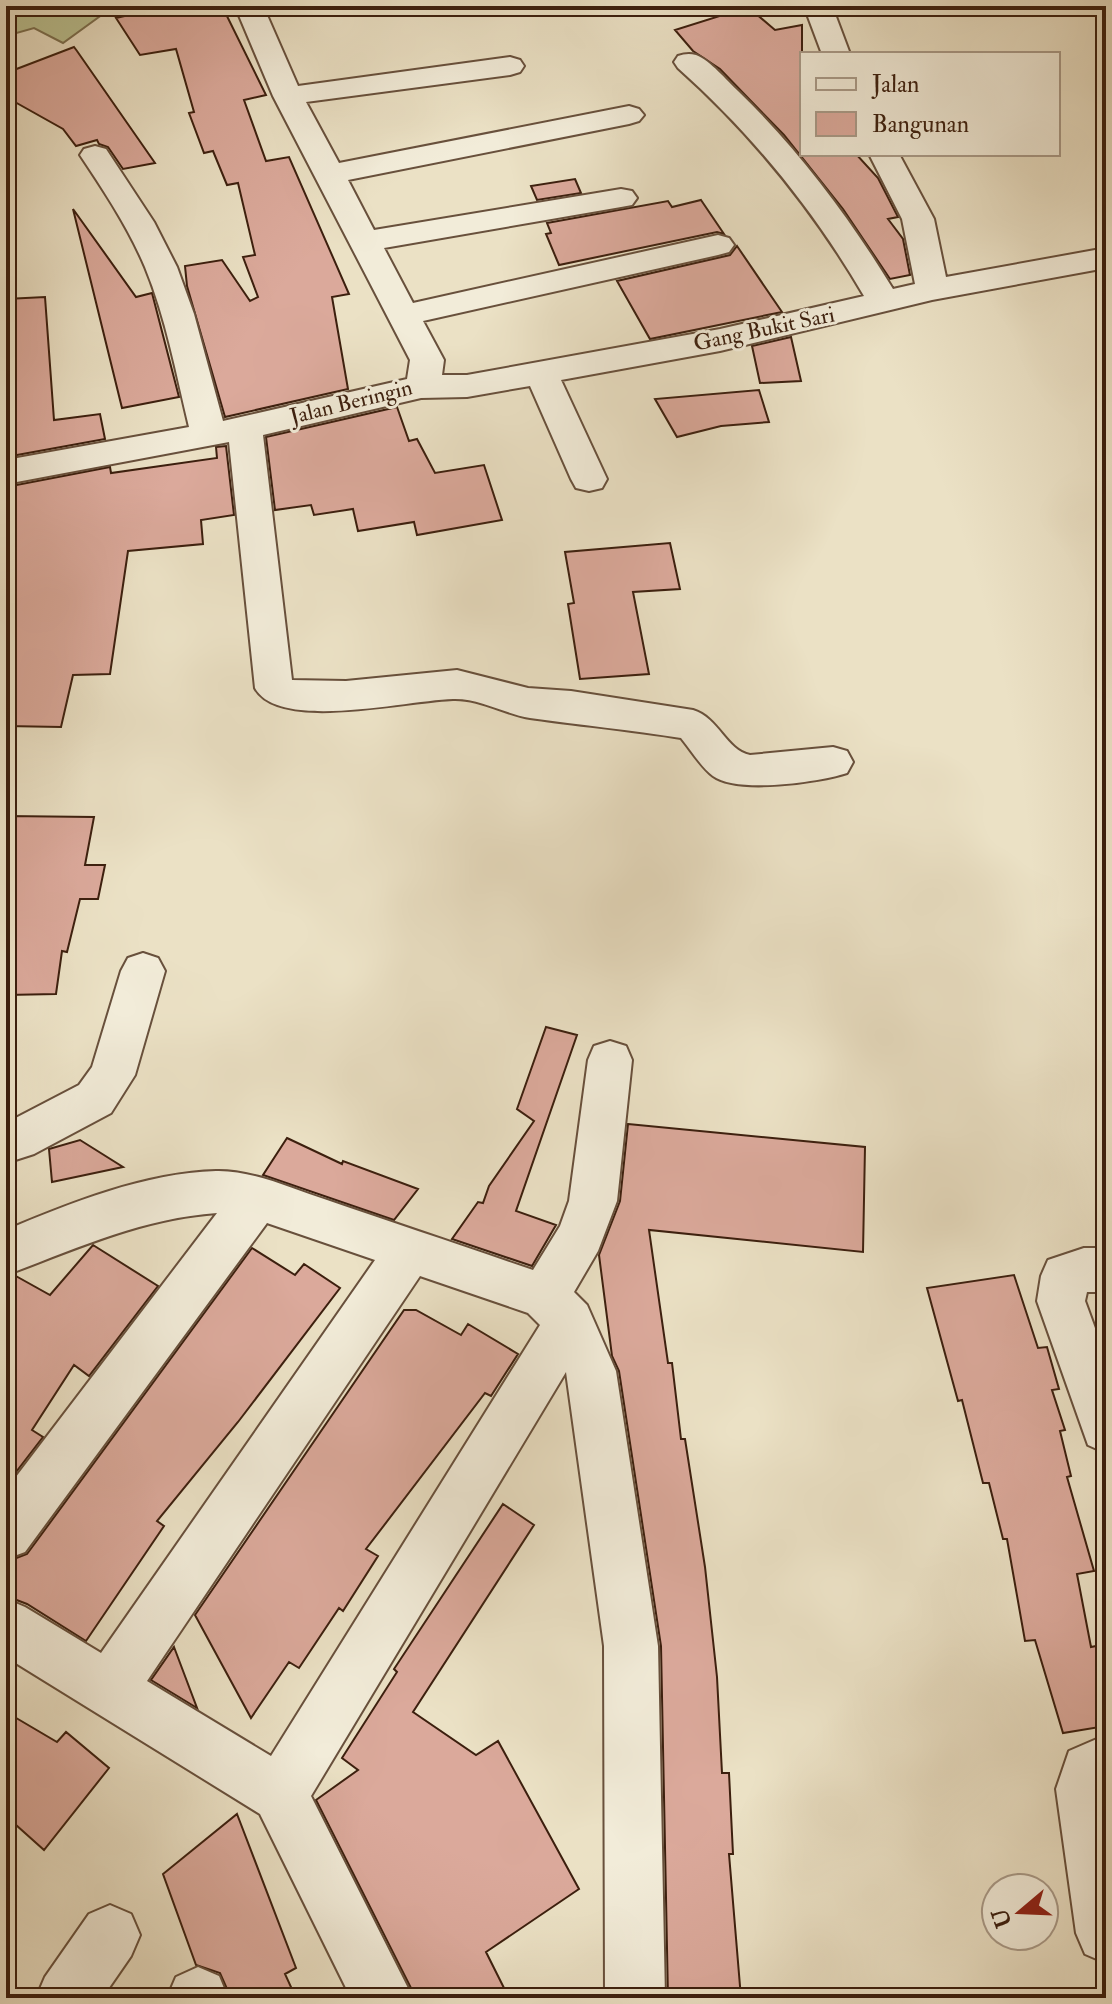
<svg xmlns="http://www.w3.org/2000/svg" width="1112" height="2004" font-family="'IM FELL Double Pica',serif">
<rect width="100%" height="100%" fill="#ebe1c5"/>
<filter id="stains"><feTurbulence type="fractalNoise" baseFrequency=".0025" numOctaves="4"/><feColorMatrix values="0 0 0 0 .2 0 0 0 0 .09 0 0 0 0 .02 0 0 0 .5 -.17"/></filter>
<radialGradient id="worn" r=".72"><stop offset=".6" stop-color="#630" stop-opacity="0"/><stop offset="1" stop-color="#630" stop-opacity=".3"/></radialGradient>
<path fill="#bbc292" stroke="#7c7050" stroke-width="2" d="M6 6H114L63 43 34 28 6 36Z"/>
<path fill="#dba99b" stroke="#3c1f0e" stroke-width="2" d="M168 6H222L266 95 244 100 266 161 289 157 349 294 332 297 348 389 225 417 187 286 185 266 222 260 250 301 258 297 243 257 255 255 238 183 227 185 213 151 204 153 189 113 194 112 176 49 140 55 116 18Z
M748 7 775 30 802 25V154H856L878 178 898 217 888 219 903 239 910 275 890 279 843 209 784 135 720 69 693 51 675 30Z
M74 47 77 51 155 163 123 169 108 147 99 144 97 140 76 146 63 129 6 97V73Z
M575 179 581 193 537 200 531 186Z
M701 200 724 234 717 232 559 265 546 234 551 233 547 223 668 201 672 207Z
M73 209 136 297 152 293 179 397 122 408Z
M737 246 782 312 650 339 617 281 730 255Z
M45 297 54 420 100 414 105 439 6 457V299Z
M791 337 801 381 760 383 752 346Z
M759 390 769 422 721 426 677 437 655 399Z
M397 407 409 441 417 439 435 473 484 465 502 520 417 535 414 522 358 531 353 509 314 515 311 505 275 510 266 437Z
M226 446 234 515 201 520 203 544 128 551 110 674 73 675 61 727 6 726V487L110 467 111 473 217 458 216 447Z
M670 543 680 589 633 592 649 674 580 679 568 604 574 603 565 552Z
M6 816 94 817 85 865H105L98 899H80L67 952 62 951 56 994 6 995Z
M546 1027 577 1035 516 1211 556 1225 532 1266 452 1239 478 1202 483 1203 489 1186 534 1121 517 1109Z
M628 1124 865 1147 863 1252 649 1230 668 1363H672L681 1439H685L705 1567 717 1677 722 1773H729L733 1854H729L741 1998H668L661 1646 619 1371 612 1356 599 1255 620 1201Z
M287 1138 342 1164 343 1161 418 1189 394 1220 263 1175Z
M80 1140 123 1167 52 1182 49 1149Z
M93 1245 158 1286 89 1376 74 1365 32 1430 43 1437 6 1485V1278L14 1275 50 1295Z
M252 1248 295 1275 304 1264 340 1288 238 1422 157 1521 164 1526 86 1641 27 1604 6 1596V1562L27 1554Z
M1014 1275 1038 1348 1047 1347 1059 1389 1052 1390 1065 1430 1060 1431 1071 1476 1067 1477 1094 1571 1077 1574 1091 1647 1106 1644V1726L1063 1733 1035 1640 1025 1641 1007 1539H1003L989 1483H983L962 1400 958 1401 927 1288Z
M404 1310H416L461 1335 468 1324 518 1354 491 1396 485 1393 366 1549 378 1556 343 1611 339 1608 299 1668 289 1662 251 1718 195 1615Z
M503 1504 534 1525 413 1712 476 1755 498 1741 579 1889 486 1952 509 1998H416L316 1800 358 1770 342 1758 397 1672 394 1669Z
M174 1647 197 1708 151 1680Z
M6 1712 57 1742 66 1732 109 1768 44 1850 6 1816Z
M237 1814 296 1968 285 1974 296 1998H231L220 1973 196 1965 163 1874Z"/>
<g fill="none" stroke-linecap="round" stroke-linejoin="round">
<defs>
<path id="minor" d="M235 6H263L298 86 510 57 520 60 524 66 520 72 510 75 306 102 339 163 629 106 639 109 644 115 639 121 629 124 348 180 374 230 621 189 632 191 637 198 632 205 621 207 384 248 413 303 718 235 729 238 734 245 729 252 718 255 423 321 444 360 442 375H467L720 329 864 296C813 209 753 135 678 68L674 62 678 56C684 54 689 53 696 55 711 61 726 80 738 91 799 150 849 217 893 289L915 284 902 219 869 154H899L934 219 946 277 1106 248V268L932 300 720 351 561 380 607 479 602 488 589 491 576 488 571 479 530 386 467 397 421 398 263 435 292 680 346 681 457 670 528 688 571 691 693 710C719 718 726 750 750 755L833 747 847 751 853 762 847 773C820 782 737 794 713 776 701 767 691 750 681 738 631 730 580 725 530 718 505 714 479 698 453 699 409 700 279 732 255 688L229 442 6 484V460L189 427C176 373 166 318 145 267 128 227 104 191 80 155L84 149 95 146 106 149 154 222 177 267 194 314 223 421 407 379 410 360 273 96Z
M804 6H832L850 54H822Z
M143 953 158 958 165 971 135 1075 111 1113 34 1154 6 1163V1123L79 1085 92 1067 121 971 128 958Z
M610 1041 626 1046 632 1060 617 1201 598 1251 574 1292 587 1305 616 1371 658 1646 665 1998H605L604 1646 566 1372 311 1796 413 1998H351L260 1814 6 1657V1599L25 1607 101 1653 375 1260 267 1223 25 1552 6 1559V1490L217 1213C143 1218 75 1249 6 1275V1230C70 1203 145 1173 216 1171 253 1170 292 1189 327 1200 397 1224 463 1246 533 1270L560 1226 569 1201 588 1060 594 1046ZM420 1276 528 1313 540 1325 271 1756 147 1681Z
M1084 1248H1106V1292H1087L1085 1301 1106 1358V1453L1088 1445 1037 1301 1041 1276 1048 1260Z
M1106 1735V1963L1085 1954 1076 1933 1056 1789 1069 1751Z
M110 1905 131 1914 140 1935 131 1956 102 1998H36L45 1977 89 1914Z
M198 1967 219 1976 228 1998H167L176 1977Z"/>
</defs>
<use href="#minor" stroke="#68503c" stroke-width="4"/>
<use href="#minor" fill="#f2ecd9" fill-rule="evenodd"/>
</g>
<g text-anchor="middle" dominant-baseline="central" stroke-width="6" stroke-linejoin="round" paint-order="stroke">
<g font-size="22" fill="#3c1f0e" stroke="#f2ecd9">
<text transform="translate(764 329) rotate(-12)">Gang Bukit Sari</text>
<text transform="translate(351 402) rotate(-14)">Jalan Beringin</text>
</g>
</g>
<rect width="1112" height="2004" fill="none" stroke="#ebe1c5" stroke-width="32"/>
<rect x="8" y="8" width="1096" height="1988" fill="none" stroke="#3c1f0e" stroke-width="4"/>
<rect x="16" y="16" width="1080" height="1972" fill="none" stroke="#3c1f0e" stroke-width="2"/>
<rect x="800" y="52" width="260" height="104" fill="#f2ecd9" stroke="#a99a88" stroke-width="2"/>
<rect x="816" y="78" width="40" height="12" fill="#f2ecd9" stroke="#a99a88" stroke-width="2"/>
<text x="872" y="92" font-size="24" fill="#3c1f0e">Jalan</text>
<rect x="816" y="112" width="40" height="24" fill="#dba99b" stroke="#a99a88" stroke-width="2"/>
<text x="872" y="132" font-size="24" fill="#3c1f0e">Bangunan</text>
<g transform="translate(1020 1912) rotate(251)"><circle r="38" fill="#f2ecd9" stroke="#a99a88" stroke-width="2"/>
<path d="M0-6L14 30L0 20L-14 30Z" fill="#8f2418"/>
<text y="-12" font-size="22" font-weight="bold" text-anchor="middle" fill="#3c1f0e">U</text>
</g>
<rect width="100%" height="100%" filter="url(#stains)"/>
<rect width="100%" height="100%" fill="url(#worn)"/>
</svg>
